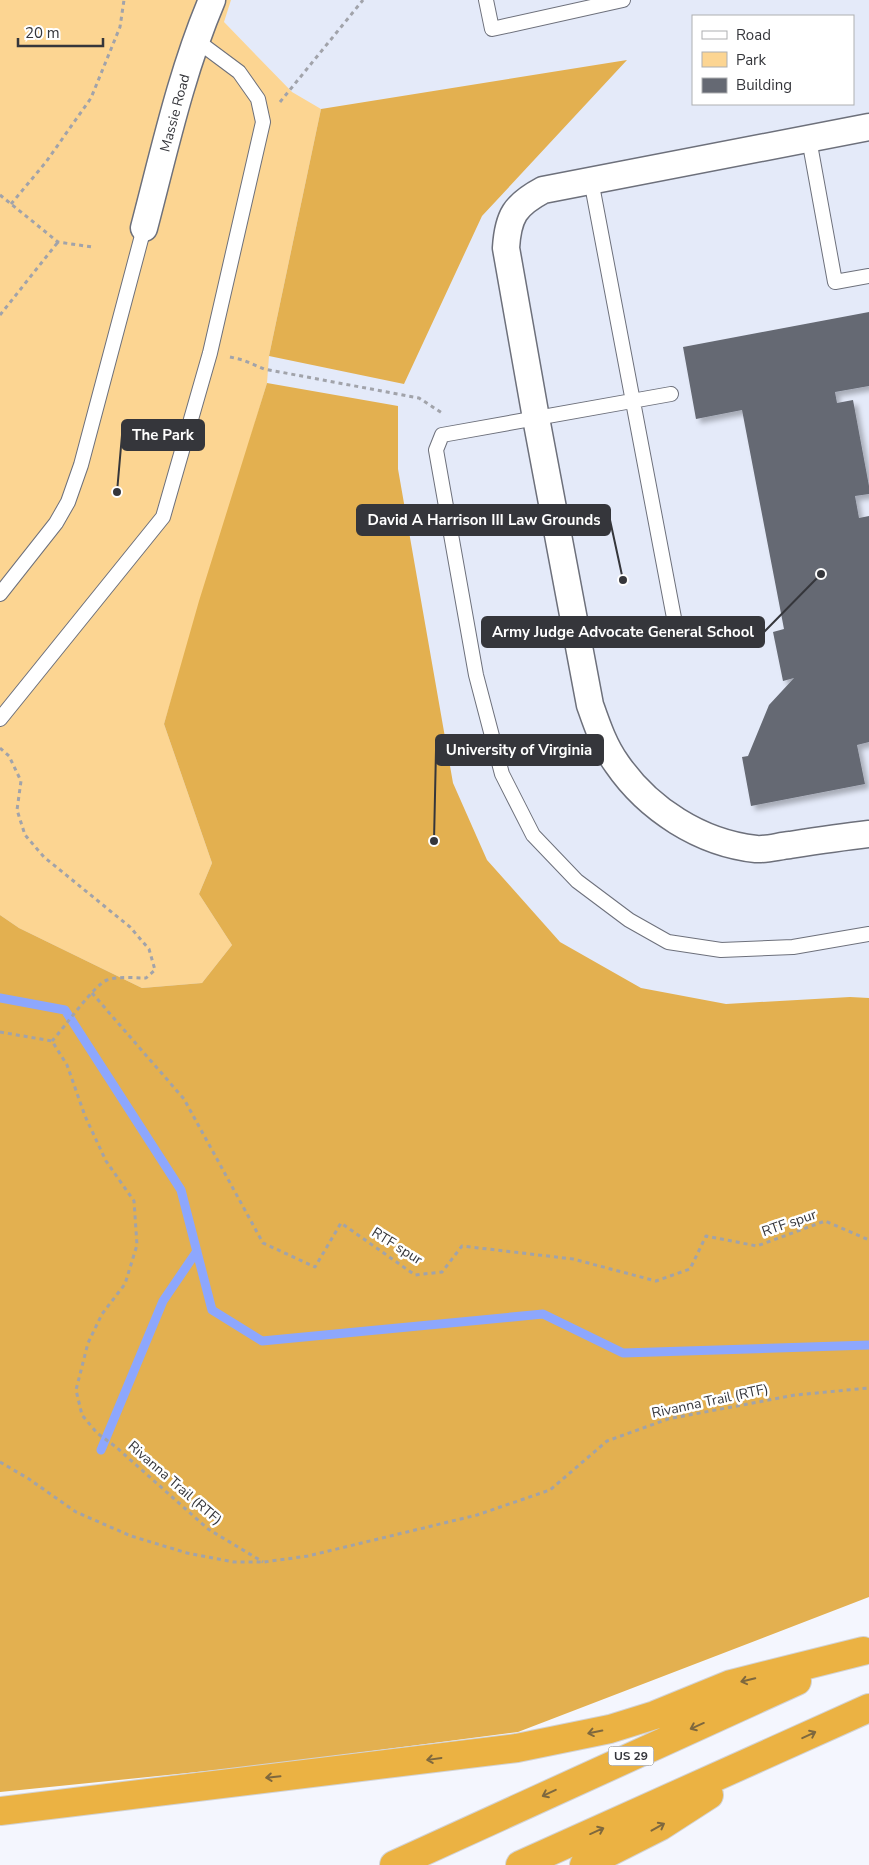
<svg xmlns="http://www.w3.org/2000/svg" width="869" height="1865" font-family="'Nunito Sans',sans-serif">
<defs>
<filter id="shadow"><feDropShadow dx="4.5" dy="4.5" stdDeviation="2.5" flood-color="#0004"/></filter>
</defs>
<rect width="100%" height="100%" fill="#f4f6fe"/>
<path fill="#e4eaf9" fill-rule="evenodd" d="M0 0H869V1579L0 1767ZM693 16H853V104H693Z"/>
<path fill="#fcd592" d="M0 0H231L224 22 292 92 321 109 269 356 267 383 164 724 212 863 199 894 232 945 202 983 142 988 19 928 0 915Z"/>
<path fill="#e3b050" d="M627 60 482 216 404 384 269 356 321 109Z
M267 383 398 406V469L453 783 487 860 560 942 641 988 726 1004 850 997 869 998V1597L518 1732 257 1766 0 1792V915L19 928 142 988 202 983 232 945 199 894 212 863 164 724 199 601Z"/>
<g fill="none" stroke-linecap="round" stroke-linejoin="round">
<path stroke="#8da7fd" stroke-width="9" d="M0 998 65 1010 181 1190 212 1310 262 1341 543 1314 623 1353 869 1345
M101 1450 163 1301 197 1251"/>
</g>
<path fill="#656973" filter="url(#shadow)" d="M869 312V386L835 392 837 403 853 400 869 486V494L855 496 859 518 869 516V742L857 745 865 784 751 806 742 757 748 756 769 705 794 678 783 681 773 632 784 629 742 410 696 419 683 347Z"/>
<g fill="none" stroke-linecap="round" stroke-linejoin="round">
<defs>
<path id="service" d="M486 0 492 29 623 0
M809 139 835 282 869 276
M591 180 678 639
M671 394 442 435 436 450 476 675 502 774 533 835 577 881 629 920 668 942 721 950 793 947 869 934
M0 594 56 523 68 502 81 465 144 228
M0 719 163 517 210 353 263 122 258 99 239 72 196 40"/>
<path id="minor" d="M869 127 543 190C515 205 508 216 506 248L536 418 590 705C597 725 604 746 617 764 648 809 700 843 756 849 766 850 779 846 790 845 816 841 843 837 869 834
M144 228C164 152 181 73 212 0"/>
<path id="motorway" d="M0 1811 517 1748 610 1729 655 1715 731 1684 863 1651
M394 1865 797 1681
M520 1865 869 1708
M584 1865 661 1826 709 1795"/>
</defs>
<use href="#service" stroke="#6d707b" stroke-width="16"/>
<use href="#minor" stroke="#6d707b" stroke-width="29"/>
<use href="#motorway" stroke="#d3d3d4" stroke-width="30"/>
<path stroke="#a1a3aa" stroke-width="3" stroke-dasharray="4 4" stroke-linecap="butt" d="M280 102 363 0
M0 195 58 242 92 247
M11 204 46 162 91 98 120 27 124 0
M0 315 58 242
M230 357 243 360 264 369 419 398 442 413
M0 748 9 756 21 781 17 810 25 835 44 857 130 927 149 949 155 970 146 978C134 978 119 976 107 980 94 985 64 1028 52 1041
M92 993 184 1099 263 1243 315 1267 341 1223 415 1275 442 1272 462 1246 573 1259 656 1281 690 1269 706 1236 757 1246 825 1221 869 1240
M0 1032 52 1041 67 1065 85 1116 106 1161 134 1201 137 1245 125 1284 102 1314 88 1343 76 1390 82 1415 97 1433 116 1447 208 1529 263 1562
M0 1462 29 1479 76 1512 131 1536 187 1553 234 1562H264L308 1556 477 1515 550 1490 607 1441 668 1419 795 1395 869 1388"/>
<use href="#service" stroke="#fff" stroke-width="14"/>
<use href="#minor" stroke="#fff" stroke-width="26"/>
<use href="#motorway" stroke="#ebb243" stroke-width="28"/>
</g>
<defs><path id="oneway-shaft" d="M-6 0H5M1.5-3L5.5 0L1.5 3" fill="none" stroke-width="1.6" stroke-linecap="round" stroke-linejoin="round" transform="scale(1.25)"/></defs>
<g stroke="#7e683e">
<use href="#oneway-shaft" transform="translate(748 1680) rotate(166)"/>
<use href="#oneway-shaft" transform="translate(697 1726) rotate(156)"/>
<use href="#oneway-shaft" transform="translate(595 1732) rotate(169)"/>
<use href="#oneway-shaft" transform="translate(809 1735) rotate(-25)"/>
<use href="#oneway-shaft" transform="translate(434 1759) rotate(172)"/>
<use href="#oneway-shaft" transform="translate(273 1777) rotate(174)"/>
<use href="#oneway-shaft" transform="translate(549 1793) rotate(155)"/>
<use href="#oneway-shaft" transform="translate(658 1827) rotate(-29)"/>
<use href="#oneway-shaft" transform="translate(597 1831) rotate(-24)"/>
</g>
<g text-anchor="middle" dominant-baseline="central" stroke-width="5" stroke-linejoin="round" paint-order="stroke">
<rect fill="#fff" stroke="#727276" stroke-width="1" x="608.5" y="1746.5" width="45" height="19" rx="4"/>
<g font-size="12" font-weight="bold" fill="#35363b">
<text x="631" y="1756">US 29</text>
</g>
<g font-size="14" fill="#35363b" stroke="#fff">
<text transform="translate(175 113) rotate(-75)">Massie Road</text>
<text transform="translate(789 1223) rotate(-19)">RTF spur</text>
<text transform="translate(397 1246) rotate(32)">RTF spur</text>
<text transform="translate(710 1401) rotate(-12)">Rivanna Trail (RTF)</text>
<text transform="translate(175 1483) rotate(41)">Rivanna Trail (RTF)</text>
</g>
</g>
<path fill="none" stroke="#35363b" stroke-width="2" d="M117 492L122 435M623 580L610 520M821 574L764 632M434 841L436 750"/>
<g fill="#35363b" stroke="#fff" stroke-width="2">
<circle cx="117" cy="492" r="5"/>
<circle cx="623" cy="580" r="5"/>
<circle cx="821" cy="574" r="5"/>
<circle cx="434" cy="841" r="5"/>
</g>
<g fill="#35363b" stroke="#35363b" stroke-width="2">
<rect x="122" y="420" width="82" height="30" rx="5"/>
<rect x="357" y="505" width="253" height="30" rx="5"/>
<rect x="482" y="617" width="282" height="30" rx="5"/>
<rect x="436" y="735" width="167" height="30" rx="5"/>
</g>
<g font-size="15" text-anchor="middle" font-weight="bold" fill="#fff">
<text x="163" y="440">The Park</text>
<text x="484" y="525">David A Harrison III Law Grounds</text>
<text x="623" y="637">Army Judge Advocate General School</text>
<text x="519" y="755">University of Virginia</text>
</g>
<rect x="692" y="15" width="162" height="90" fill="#ffffff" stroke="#aeafb1"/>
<rect x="702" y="31" width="25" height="8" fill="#ffffff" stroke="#aeafb1"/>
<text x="736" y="40" font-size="15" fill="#35363b">Road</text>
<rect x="702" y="52" width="25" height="15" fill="#fcd592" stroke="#aeafb1"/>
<text x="736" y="65" font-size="15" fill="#35363b">Park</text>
<rect x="702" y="78" width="25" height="15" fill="#656973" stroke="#aeafb1"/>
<text x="736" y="90" font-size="15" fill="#35363b">Building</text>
<path d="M18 38v8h85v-8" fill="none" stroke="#35363b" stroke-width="2.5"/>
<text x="25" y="38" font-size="15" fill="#35363b" stroke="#ffffff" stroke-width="4" paint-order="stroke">20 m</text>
</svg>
